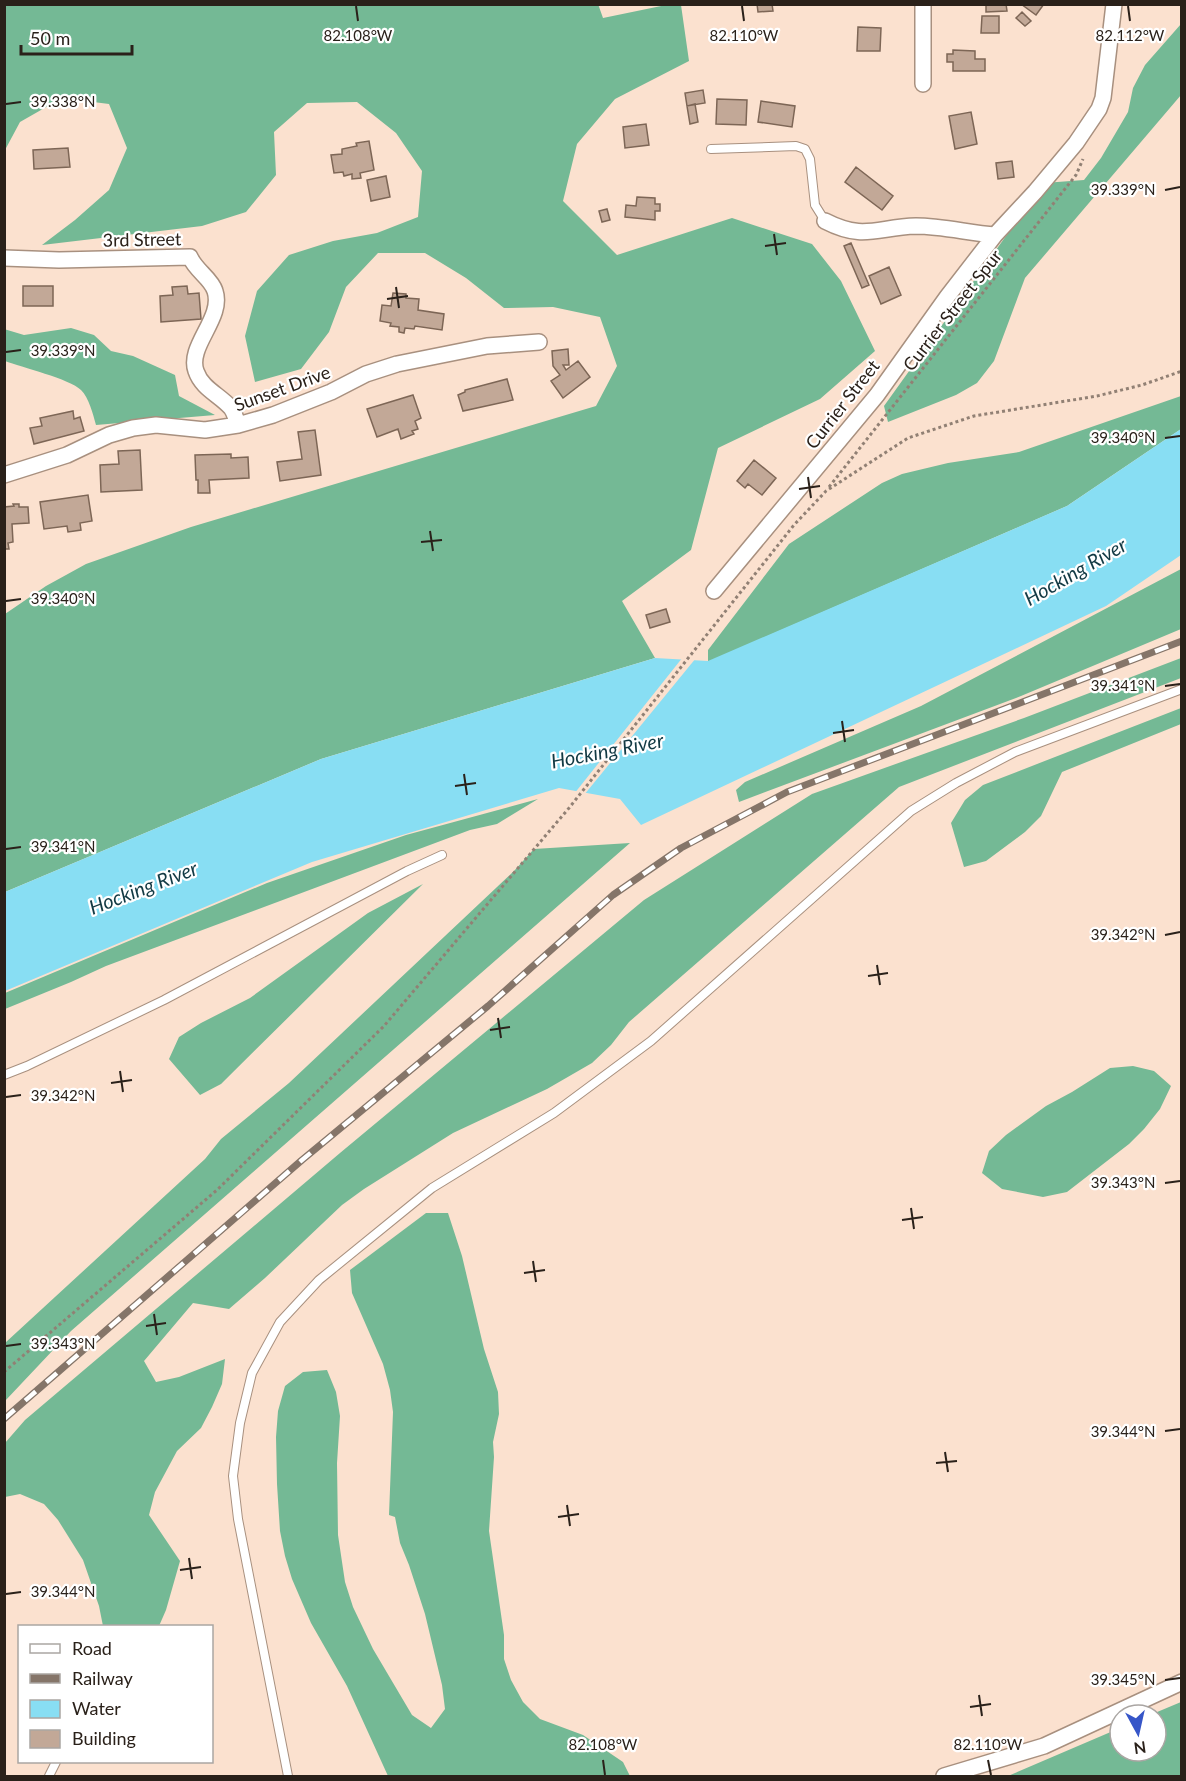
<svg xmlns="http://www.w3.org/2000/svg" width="1186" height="1781" font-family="Lato,sans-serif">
<rect width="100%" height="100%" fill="#fbe1cf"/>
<path fill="#74b995" d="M598 4 603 18 666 5H681L689 61 615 99 577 144 563 201 617 255 732 218 812 244 841 281 875 351 820 399 718 448 691 550 622 601 655 658 321 759 5 892V614L46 586 86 564 191 527 596 406 617 366 600 317 553 307 504 308 466 278 425 253H378L346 287 329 332 301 369 255 382 245 336 257 291 289 255 333 241 377 233 418 217 422 171 396 133 357 102 307 103 274 132 276 175 246 212 202 226 42 245 75 220 109 190 127 148 109 104 62 98 20 122 5 150V5Z
M1181 24V95L1025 278 994 361 977 383 956 395 888 422 884 406 1044 183 1084 180 1101 158 1128 112 1133 88 1145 65Z
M71 328 94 335 111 351 133 356 175 375 179 396 215 415 96 425C93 414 89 398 81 390 70 379 21 367 5 361L4 329 24 335Z
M1181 396V429L1067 506 708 662V650L789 544 882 483 902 474 948 463 1019 452Z
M1181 569V629L1021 696 739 802 736 790 745 782 921 706Z
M1181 658V678L899 787 629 1022 611 1045 592 1063 547 1089 453 1133 364 1189 342 1205 265 1278 229 1309 193 1303 144 1361 156 1382 179 1377 225 1359 222 1384 212 1407 201 1428 177 1451 155 1492 149 1515 180 1561 166 1610 159 1626H103L99 1606 83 1560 58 1520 44 1504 20 1494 5 1497V1443L25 1420 340 1153 644 900 812 794 1024 718Z
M1181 708V724L1062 772 1041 816 1025 832 986 861 964 867 951 823 965 800 983 785Z
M538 799 497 824 470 830 106 966 71 982 5 1009V993L267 883 406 835Z
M630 843 71 1331 5 1401V1343L205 1159 221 1139 289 1083 514 871 534 849Z
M423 884 221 1084 200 1095 169 1059 179 1037 201 1023 250 998 368 913Z
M1133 1066 1154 1071 1171 1086 1160 1109 1144 1129 1129 1144 1067 1192 1043 1197 1002 1189 982 1173 989 1151 1006 1135 1046 1106 1072 1092 1110 1068Z
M426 1213H448L462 1256 484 1349 498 1392 499 1414 493 1442 494 1457 489 1531 504 1635V1659L511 1680 523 1702 540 1719 583 1735 623 1762 630 1776H388L347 1686 311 1623 292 1579 285 1556 280 1531 277 1484 276 1437 278 1411 285 1386 303 1372 327 1370 336 1392 340 1416 337 1463 338 1535 345 1582 353 1607 373 1649 412 1715 431 1728 445 1709 442 1685 425 1614 409 1565 400 1543 395 1517 389 1515 393 1412 390 1390 383 1364 352 1293 350 1270Z
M1181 1702V1776H1008L1120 1728V1751H1156V1715H1150Z"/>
<path fill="#88def3" d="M1181 429V555L1106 606 641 825 620 799 559 788 312 862 5 991V892L321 759 655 658 708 661 1067 506Z"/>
<path fill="#fbe1cf" d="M683 657 696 658 584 795 574 794Z"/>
<path fill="#c2a897" stroke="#7d6656" stroke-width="1.5" d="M757 4H772L773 11 758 12Z
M986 4H1006L1007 11 986 12Z
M1021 4H1044L1036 15Z
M1022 12 1031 21 1025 26 1016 18Z
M982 16H999V33H981Z
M858 27 881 28 880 51H857Z
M953 50 975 51V59H985V71H953V62H947V54H953Z
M703 90 705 103 687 106 685 93Z
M717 99 747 100 746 125 716 124Z
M761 101 795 106 792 127 758 122Z
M695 104 698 122 690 124 687 106Z
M971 112 977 144 955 149 949 116Z
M646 124 649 145 625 148 623 127Z
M369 141 374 170 360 173 361 178 352 179V174L344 176 343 172 334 173 331 155 342 154V149L357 146 356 143Z
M68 148 70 167 34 169 33 150Z
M1012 161 1014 177 998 179 996 163Z
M856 167 893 196 882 210 845 182Z
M386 176 390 197 371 201 367 180Z
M637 197 655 198V204H660V211H655V220L625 217 626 205 636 206Z
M607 209 610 220 602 222 599 211Z
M851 243 869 285 862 288 844 246Z
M889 267 901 295 881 304 869 276Z
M23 286H53V306H23Z
M187 286 188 294 199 293 201 319 161 322 160 296 173 295 172 287Z
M393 293 406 294V298L419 299 418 310 444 314 442 330 415 326 414 329 405 328 404 333 399 332V327L390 326 391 323 380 321 382 305 391 306Z
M568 349 569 365H563L566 370 578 361 590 377 563 398 551 381 560 375 553 366 552 351Z
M507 379 513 400 463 411 458 395 465 392V390Z
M413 395 421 418 415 421 418 429 412 431 414 434 401 439 398 429 377 437 367 409Z
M73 411 74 419 80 417 84 431 34 444 30 428 42 426 40 418Z
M315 430 321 475 280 481 277 462 302 459 298 432Z
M140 450 142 490 101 492 100 465 119 464 118 451Z
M231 454V458L248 457 249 478 209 480 210 493H198V480H196L195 455Z
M754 460 776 478 762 495 748 484 745 488 737 481Z
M88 495 92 521 80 523 81 530 68 532 67 526 44 529 40 502Z
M13 504H19V507H28L29 523 12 524 13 542 8 543 9 549H4V507L14 506Z
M666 609 670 622 650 628 646 615Z"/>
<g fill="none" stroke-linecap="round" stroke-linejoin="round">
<defs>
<path id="service" d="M711 149 796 146 805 149 810 159 815 205 825 221
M4 1075 27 1066 164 1000 407 871 442 855
M49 1776 56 1762
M288 1776 238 1519 233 1476 240 1423 252 1373 280 1322 319 1280 432 1188 554 1113 651 1041 911 811 956 783 1015 752 1182 689"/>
<path id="minor" d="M923 4V84
M825 221C864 241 877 227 916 226 942 226 969 233 995 235
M4 258 59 260 190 257C196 271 211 278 215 291 224 318 187 346 196 371 202 389 220 395 231 408 235 413 236 420 238 425
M4 475 67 455 109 435 133 428 156 425 205 430 238 425 273 415 331 392 366 374 397 364 487 346 539 342
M714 591 877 395 947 297 995 235 1035 192 1076 143 1099 109 1103 98 1114 4
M944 1776 1044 1746 1182 1682"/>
</defs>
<use href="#service" stroke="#a8907f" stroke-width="10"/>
<use href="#minor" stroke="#a8907f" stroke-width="18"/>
<path stroke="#918074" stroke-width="3" stroke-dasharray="3 3" stroke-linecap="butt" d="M829 487 1076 175 1083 159
M4 1372 217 1190 384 1026 569 808 794 525 826 491 908 438 974 416 1097 396 1142 385 1182 371"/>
<use href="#service" stroke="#fff" stroke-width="8"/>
<use href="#minor" stroke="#fff" stroke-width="15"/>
<defs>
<path id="rail" d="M4 1419 302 1160 488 1006 613 895 681 848 787 792 1182 641"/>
</defs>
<use href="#rail" stroke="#857569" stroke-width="7"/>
<use href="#rail" stroke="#fff" stroke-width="4.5" stroke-dasharray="14" stroke-linecap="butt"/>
</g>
<path fill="none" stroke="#2a211a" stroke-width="2" d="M356 6 358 21M742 6 744 21M1128 6 1130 21M6 104 21 102M1165 190 1180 187M774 234 777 255M765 246 786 243M396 287 399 308M387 299 408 296M6 352 21 350M1165 438 1180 436M808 477 811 498M799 489 820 486M430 531 433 551M421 542 442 540M6 601 21 599M1165 686 1180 684M842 721 845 742M833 733 854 730M464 774 467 795M455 786 476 783M6 849 21 847M1165 935 1180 932M877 965 880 985M868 976 888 973M498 1018 501 1038M490 1030 510 1027M120 1071 123 1092M111 1083 132 1080M6 1097 21 1095M1165 1183 1180 1181M911 1208 914 1229M902 1220 923 1217M533 1261 536 1282M524 1273 545 1270M154 1314 157 1335M146 1326 166 1323M6 1346 21 1344M1165 1431 1180 1429M945 1452 948 1472M936 1463 957 1461M567 1505 570 1526M558 1517 579 1514M189 1558 192 1579M180 1570 201 1567M6 1594 21 1592M1165 1680 1180 1678M979 1695 982 1716M970 1707 991 1704M603 1760 605 1775M988 1760 991 1775"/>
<g text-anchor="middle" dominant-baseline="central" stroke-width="4.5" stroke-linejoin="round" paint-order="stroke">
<g font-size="18" fill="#2a211a" stroke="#fff">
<text transform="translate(142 239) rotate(-1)">3rd Street</text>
<text transform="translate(952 310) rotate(-52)">Currier Street Spur</text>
<text transform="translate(282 388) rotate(-20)">Sunset Drive</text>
<text transform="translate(842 404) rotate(-52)">Currier Street</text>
</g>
<g font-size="20" font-style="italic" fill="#123a44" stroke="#fff">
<text transform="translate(1075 571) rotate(-30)">Hocking River</text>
<text transform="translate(607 750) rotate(-11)">Hocking River</text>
<text transform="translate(143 887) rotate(-21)">Hocking River</text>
</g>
</g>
<g font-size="15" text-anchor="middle" fill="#2a211a" stroke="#fff" stroke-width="4.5" stroke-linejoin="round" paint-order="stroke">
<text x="358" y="41">82.108°W</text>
<text x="744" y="41">82.110°W</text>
<text x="1130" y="41">82.112°W</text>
<text x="63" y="107">39.338°N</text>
<text x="1123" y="195">39.339°N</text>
<text x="63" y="356">39.339°N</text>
<text x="1123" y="443">39.340°N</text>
<text x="63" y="604">39.340°N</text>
<text x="1123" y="691">39.341°N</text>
<text x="63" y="852">39.341°N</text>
<text x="1123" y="940">39.342°N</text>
<text x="63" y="1101">39.342°N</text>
<text x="1123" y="1188">39.343°N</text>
<text x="63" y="1349">39.343°N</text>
<text x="1123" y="1437">39.344°N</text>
<text x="63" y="1597">39.344°N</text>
<text x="1123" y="1685">39.345°N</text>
<text x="603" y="1750">82.108°W</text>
<text x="988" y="1750">82.110°W</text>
</g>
<rect width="1186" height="1781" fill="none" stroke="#2a211a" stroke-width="12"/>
<rect x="18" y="1625" width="195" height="138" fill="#ffffff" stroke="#aaa6a3" stroke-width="1.5"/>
<rect x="30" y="1644" width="30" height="9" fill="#ffffff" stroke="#aaa6a3" stroke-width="1.5"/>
<text x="72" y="1655" font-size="18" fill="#2a211a">Road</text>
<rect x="30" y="1674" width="30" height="9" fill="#857569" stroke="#aaa6a3" stroke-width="1.5"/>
<text x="72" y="1685" font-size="18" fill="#2a211a">Railway</text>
<rect x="30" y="1700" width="30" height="18" fill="#88def3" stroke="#aaa6a3" stroke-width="1.5"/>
<text x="72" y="1715" font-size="18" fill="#2a211a">Water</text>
<rect x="30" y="1730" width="30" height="18" fill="#c2a897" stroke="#aaa6a3" stroke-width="1.5"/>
<text x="72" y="1745" font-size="18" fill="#2a211a">Building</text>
<g transform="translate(1138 1733) rotate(172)"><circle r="28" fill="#ffffff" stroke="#aaa6a3" stroke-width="1.5"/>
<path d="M0-4.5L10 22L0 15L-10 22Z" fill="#3756c8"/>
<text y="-9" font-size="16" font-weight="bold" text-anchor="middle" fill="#2a211a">N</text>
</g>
<path d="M21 45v9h111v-9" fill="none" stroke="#2a211a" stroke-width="3"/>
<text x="30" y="45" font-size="18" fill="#2a211a" stroke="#ffffff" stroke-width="4.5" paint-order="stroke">50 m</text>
</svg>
